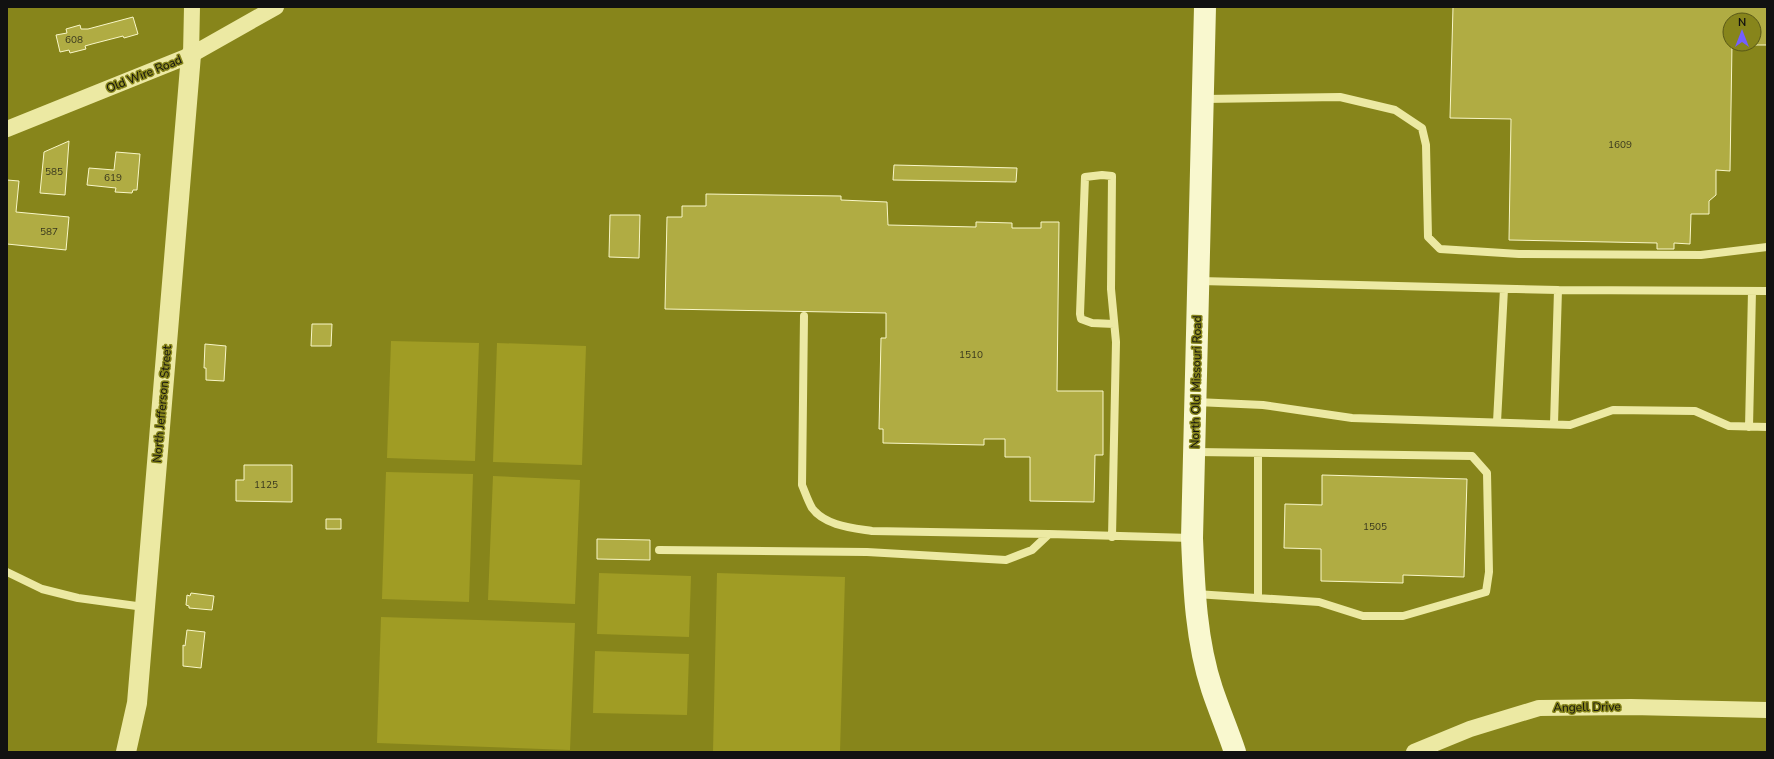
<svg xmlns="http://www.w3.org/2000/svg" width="1774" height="759" font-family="'Nunito Sans',sans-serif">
<rect width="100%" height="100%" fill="#87851b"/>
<path fill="#a09c24" d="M391 341 479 343 475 461 387 458Z
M497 343 586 346 582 465 493 462Z
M386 472 473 474 469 602 382 599Z
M493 476 580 480 575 604 488 600Z
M599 573 691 576 689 637 597 634Z
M717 573 845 577 840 752H713Z
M381 617 575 623 570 750 377 743Z
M595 651 689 654 687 715 593 713Z"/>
<path fill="#b0ac43" stroke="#f9f7c8" d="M1453 7H1767V45H1754V20H1730V44H1732L1730 171 1716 170V195L1709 201V214H1691L1690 244 1674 243V249H1657V243L1509 240 1511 119 1450 118Z
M133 17 138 34 124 38 123 36 92 44 85 46 86 49 70 53 69 50 60 52 56 35 67 33 66 29 80 25 81 29H88Z
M69 141 65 195 40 193 44 152Z
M116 152 140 154 137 190H133L132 193 115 192 116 188 87 185 89 168 114 170Z
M894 165 1017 168 1016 182 893 180Z
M7 180 19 181 16 212 69 217 66 250 7 244Z
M706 194 841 196V200L887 202 888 225 976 227V222L1012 223V228H1041V222H1059L1057 391H1103V455H1095L1094 502 1030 501V457H1005V439H984V445L883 443V429H879L881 338H886V313L665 309 667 217H682V206H706Z
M610 215H640L639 258 609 257Z
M312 324H332L331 346H311Z
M205 344 226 346 224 381 206 380V368H204Z
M244 465H292V502L236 501V480H244Z
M1322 475 1467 479 1464 577 1403 575V583L1321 581V549L1284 548 1285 504 1322 505Z
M326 519H341V529H326Z
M597 539 650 540V560L597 559Z
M191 593 214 596 212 610 189 608V606L186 605 187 595 190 596Z
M187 630 205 632 201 668 183 666V645L185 646Z"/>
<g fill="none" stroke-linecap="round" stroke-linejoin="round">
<path stroke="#ece9a3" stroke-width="8" d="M1204 99 1340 97 1395 110 1422 128 1426 145 1428 237 1440 249 1519 254 1701 255 1767 247
M1200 281 1558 290 1767 291
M804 316 802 485C805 492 808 501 812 508 825 526 853 528 872 531L1049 534
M1196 402 1263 405 1352 418 1570 425 1613 410 1695 411 1729 426 1767 427
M1497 422 1504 289
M1554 424 1558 290
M1749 427 1752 291
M1112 537 1116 342 1111 289 1112 176 1102 175 1085 177 1080 314 1081 319 1092 323 1114 324
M659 550 867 552 1006 560 1032 550 1049 534 1191 538
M7 572 42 589 78 598 144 607
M1196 594 1319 602 1363 616H1403L1486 592 1489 572 1487 473 1472 456 1196 452
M1258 598V453"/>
<path stroke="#ece9a3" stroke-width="16" d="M191 55 192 7
M7 129 191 55 276 7
M1414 752 1470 729 1539 708 1631 707 1767 710"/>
<path stroke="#ece9a3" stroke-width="20" d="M126 752 137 703 191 55"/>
<path stroke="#f9f8cf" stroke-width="22" d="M1205 7 1192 538C1194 588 1196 641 1212 689 1219 710 1228 731 1235 752"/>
</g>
<g text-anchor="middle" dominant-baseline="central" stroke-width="3" stroke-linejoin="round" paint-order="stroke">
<g font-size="10" fill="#39381e">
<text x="74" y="40">608</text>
<text x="1620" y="145">1609</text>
<text x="54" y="172">585</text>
<text x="113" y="178">619</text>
<text x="49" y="232">587</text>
<text x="971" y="355">1510</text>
<text x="266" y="485">1125</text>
<text x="1375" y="527">1505</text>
</g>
<g font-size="12" fill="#111" stroke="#87851b">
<text transform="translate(144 74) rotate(-22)">Old Wire Road</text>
<text transform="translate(1196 382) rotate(-89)">North Old Missouri Road</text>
<text transform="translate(162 404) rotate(-85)">North Jefferson Street</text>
<text transform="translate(1587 707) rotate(-1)">Angell Drive</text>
</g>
</g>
<rect width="1774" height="759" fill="none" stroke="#111111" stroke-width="16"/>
<g transform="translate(1742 32)"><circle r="19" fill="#87851b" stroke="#585717"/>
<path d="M0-3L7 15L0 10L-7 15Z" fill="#735ffe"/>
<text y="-6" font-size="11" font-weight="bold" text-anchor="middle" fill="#111111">N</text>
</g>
</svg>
